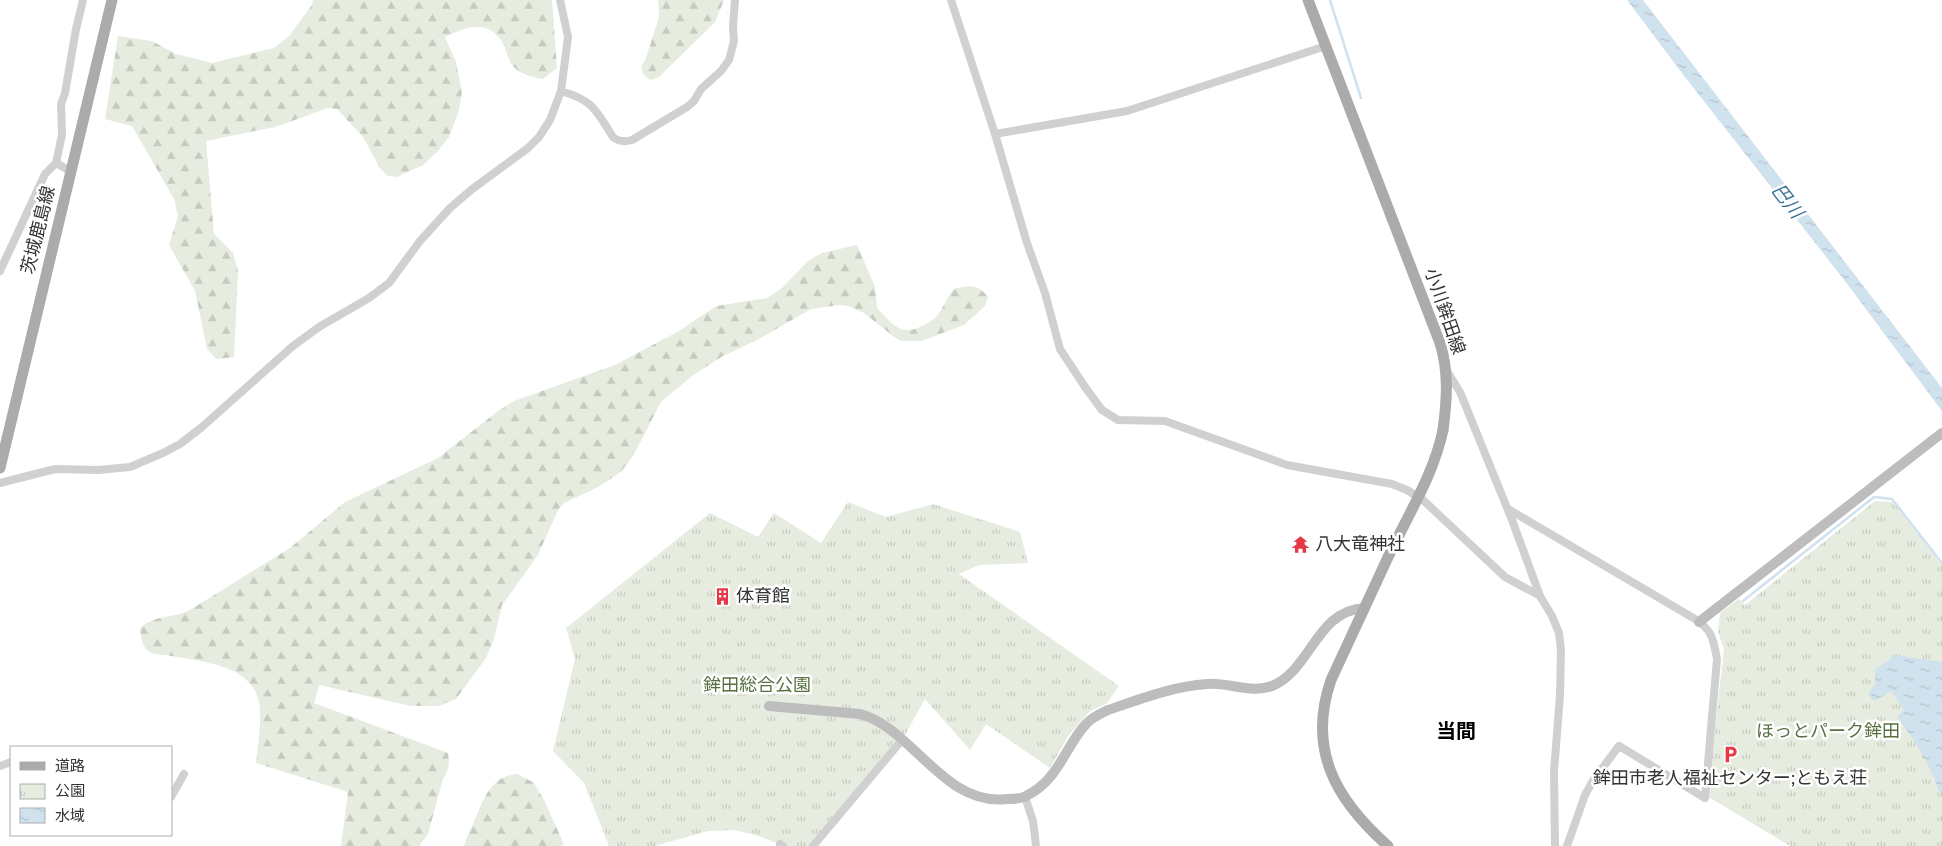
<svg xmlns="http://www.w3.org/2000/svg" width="1942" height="846" font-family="'Varela Round','Noto Sans JP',sans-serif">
<defs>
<pattern id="forest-firs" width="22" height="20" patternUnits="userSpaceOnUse" patternTransform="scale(1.25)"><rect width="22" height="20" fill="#e6ecdf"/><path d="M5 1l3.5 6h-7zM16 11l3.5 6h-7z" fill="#c6cbc0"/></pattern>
<pattern id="park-tufts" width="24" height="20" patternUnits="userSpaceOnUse" patternTransform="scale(1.25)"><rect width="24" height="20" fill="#e6ecdf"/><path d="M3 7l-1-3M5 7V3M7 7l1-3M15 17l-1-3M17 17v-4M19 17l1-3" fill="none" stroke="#c6cbc0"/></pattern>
<pattern id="water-ripples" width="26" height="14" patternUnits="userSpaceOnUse" patternTransform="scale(1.25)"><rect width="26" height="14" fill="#cfe2ee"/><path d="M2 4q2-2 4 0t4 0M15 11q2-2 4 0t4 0" fill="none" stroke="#b2c2cd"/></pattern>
</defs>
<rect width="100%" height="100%" fill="#fff"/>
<path fill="url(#forest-firs)" d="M313 0H552L557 68 543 79C532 77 519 74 512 65 507 58 506 47 501 40 485 18 465 28 445 37L456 62 462 92 459 110 449 137 437 152 423 165 397 177 388 176 380 168 363 137 337 109 328 108 275 127 206 141 214 234 233 253 238 271 234 357 216 359 207 349 195 291 169 245 178 216 174 199 132 126 105 119 118 36 152 41 176 54 212 63 274 48 289 36 312 5Z
M658 0H724L715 22 658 78 650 80 643 74 641 66 645 61 659 17Z
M857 245 875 287 877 308C893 324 900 338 924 325 928 323 934 320 937 316 944 307 946 298 954 289 969 285 978 284 988 297L985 306 964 325 921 341H902L893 336 864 313 848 306 839 305 811 309 757 340 723 356 692 376 661 402 633 456 621 472 598 487 564 503 558 510 538 555 502 605 494 639 486 658 456 699 439 706H411L319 685 314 703 448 753C450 764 449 770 443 779L428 834 419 846H341L348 792 256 763C258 745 261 727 260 709 257 663 200 662 166 655 145 655 142 647 140 628 156 614 172 619 190 610L290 548 345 502 438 458 498 411 514 401 615 365 679 331 716 306 767 298 782 288 808 261 822 253Z
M517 774 533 782 543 798 564 844 562 846H464C467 836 472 826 476 817 485 796 492 776 517 774Z"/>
<path fill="url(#park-tufts)" d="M1875 501 1893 502 1942 565V846H1790L1707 796 1724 650 1718 631 1720 613 1739 599 1745 605Z
M848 502 886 517 933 504 1020 532 1028 563 979 565 959 574 1119 686 1107 703 1089 712 1079 723 1067 738 1050 768 986 724 970 750 925 699 902 740 813 846H785L755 835 734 830 708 831 655 846H609L584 783 553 751 575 659 566 628 710 513 758 537 774 513 821 543Z"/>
<path fill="url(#water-ripples)" d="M1627 0H1643L1942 388V411L1845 281 1685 77Z
M1895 655 1942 662V791L1939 792C1930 764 1915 740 1897 717L1904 710 1891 691 1874 701 1868 694 1875 684V670Z"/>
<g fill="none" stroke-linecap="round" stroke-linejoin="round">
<path stroke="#cfe2ee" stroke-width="2.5" d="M1330 0 1361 98
M1743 601 1874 497 1892 499 1942 563"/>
<path stroke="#d0d0d0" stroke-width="8" d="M951 0 995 134 1027 243 1045 293 1060 349 1085 387 1102 410 1118 420 1165 421 1287 465 1392 484 1407 490 1423 500 1505 577 1540 596
M561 91C594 101 595 109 613 137 619 142 625 142 632 140L687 107 694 101 701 89 721 71 729 60 734 41 733 27 735 0
M995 134 1127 111 1326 46
M56 163 62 135 61 104 65 93 76 29 83 0
M0 271 45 174 56 163 70 171
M1447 371 1460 392 1512 520 1540 596 1552 616 1559 633 1561 650 1560 695 1554 772 1555 846
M0 483 55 469 98 470 130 467 163 453 180 444 202 427 293 346 319 327 369 298 389 283 420 241 450 208 471 190 528 148 539 137 550 120 561 91 568 37 560 0
M1508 509 1695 619C1713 631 1713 639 1717 659L1705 798 1619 746 1594 779 1585 795 1567 846
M0 766 11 762
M171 797 184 774
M1025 797 1033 821 1036 846
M780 844 783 846
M813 846 902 740"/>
<path stroke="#bdbdbd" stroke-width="10" d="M1699 622 1942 433
M769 706 860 714C913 728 944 807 1007 799 1013 799 1021 799 1026 796 1059 780 1064 748 1086 724 1092 717 1100 714 1108 710 1140 699 1174 686 1207 684 1228 682 1252 694 1272 686 1311 670 1316 611 1364 608"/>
<path stroke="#ababab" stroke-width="11" d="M1308 0 1440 343C1449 372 1447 400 1443 430
M0 468 112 0
M1388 846C1336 800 1307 750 1331 680L1389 555"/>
<path stroke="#ababab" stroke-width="11" d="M1389 555C1408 515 1434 474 1443 430"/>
</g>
<defs>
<symbol id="temple-bare" viewBox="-9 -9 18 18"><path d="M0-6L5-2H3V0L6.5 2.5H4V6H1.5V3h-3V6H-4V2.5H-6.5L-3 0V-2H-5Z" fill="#e63946" stroke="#fff" stroke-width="2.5" paint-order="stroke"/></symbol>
<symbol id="building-bare" viewBox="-9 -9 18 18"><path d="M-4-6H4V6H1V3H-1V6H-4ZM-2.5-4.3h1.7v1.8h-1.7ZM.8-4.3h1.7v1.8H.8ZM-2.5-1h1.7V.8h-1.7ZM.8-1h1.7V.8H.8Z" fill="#e63946" stroke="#fff" stroke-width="2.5" paint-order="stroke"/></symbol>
<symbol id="parking-bare" viewBox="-9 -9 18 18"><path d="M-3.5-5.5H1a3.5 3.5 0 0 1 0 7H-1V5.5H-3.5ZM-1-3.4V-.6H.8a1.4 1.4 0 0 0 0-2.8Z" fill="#e63946" stroke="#fff" stroke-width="2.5" paint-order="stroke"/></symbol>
</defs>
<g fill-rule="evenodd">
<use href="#temple-bare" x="1288" y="532" width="25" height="25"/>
<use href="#building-bare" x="710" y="584" width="25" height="25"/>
<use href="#parking-bare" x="1718" y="742" width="25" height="25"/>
</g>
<g text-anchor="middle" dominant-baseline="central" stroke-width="5" stroke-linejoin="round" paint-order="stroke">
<g font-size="18" fill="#333" stroke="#fff">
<text transform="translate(38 230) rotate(-76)">茨城鹿島線</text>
<text transform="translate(1445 311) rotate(71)">小川鉾田線</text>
</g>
<g font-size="18" fill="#333" stroke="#fff" text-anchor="start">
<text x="1315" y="544">八大竜神社</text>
<text x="736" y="596">体育館</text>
<text x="1730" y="778" text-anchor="middle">鉾田市老人福祉センター;ともえ荘</text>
</g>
<g font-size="18" fill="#56703f" stroke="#fff">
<text x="757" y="685">鉾田総合公園</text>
<text x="1828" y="731">ほっとパーク鉾田</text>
</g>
<g font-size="19" font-style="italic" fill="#3f7597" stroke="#fff">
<text transform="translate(1787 201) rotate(52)">巴川</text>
</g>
<g font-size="20" font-weight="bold" fill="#000" stroke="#fff">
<text x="1456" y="732">当間</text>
</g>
</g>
<rect x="10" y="746" width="162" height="90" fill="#ffffff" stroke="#adadad"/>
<rect x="20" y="762" width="25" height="8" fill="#ababab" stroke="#adadad"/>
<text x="55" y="771" font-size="15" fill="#333333">道路</text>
<rect x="20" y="784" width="25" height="15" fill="url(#park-tufts)" stroke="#adadad"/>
<text x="55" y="796" font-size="15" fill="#333333">公園</text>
<rect x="20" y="808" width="25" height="15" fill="url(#water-ripples)" stroke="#adadad"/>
<text x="55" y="821" font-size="15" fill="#333333">水域</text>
</svg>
